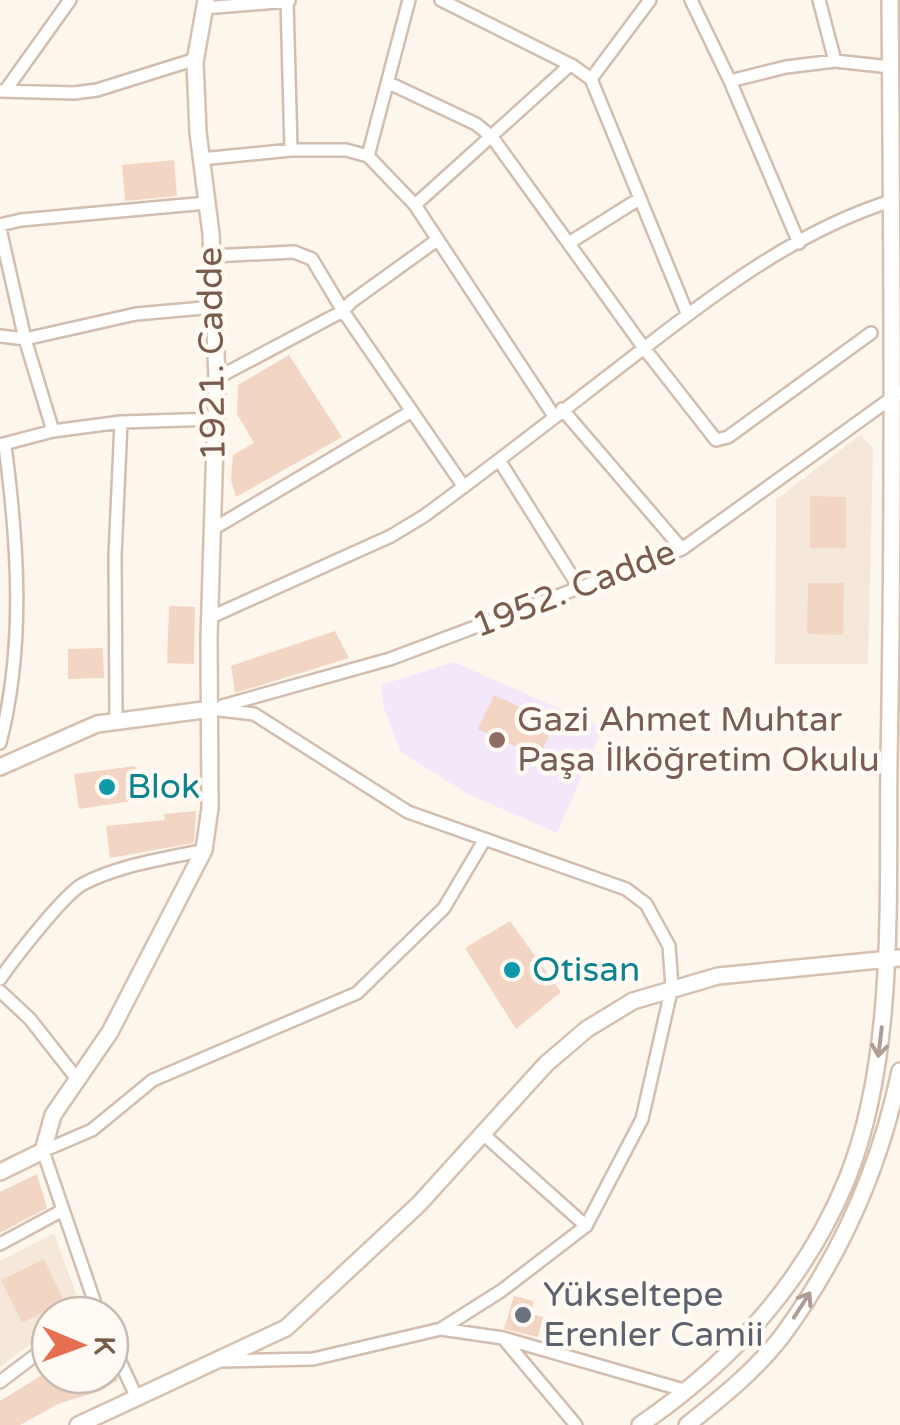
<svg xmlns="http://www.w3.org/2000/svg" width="900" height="1425" font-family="'Varela Round',sans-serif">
<rect width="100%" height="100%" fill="#fdf6ec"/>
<path fill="#f5e8da" d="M860 435 873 448 868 664H775L776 500Z
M54 1233 80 1305 68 1315H50V1329L0 1367V1261Z"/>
<path fill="#f3e8fa" d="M454 662 603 728 557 833 468 794 401 752 384 708 381 685Z"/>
<path fill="#f3d5c3" d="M174 160 177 196 125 201 122 165Z
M289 355 342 437 236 497 231 480 233 455 254 443 237 414 238 385Z
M810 496 846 497V548H810Z
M808 583H844L843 635 807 634Z
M169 606 195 607 194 664 167 663Z
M335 631 349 658 235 693 231 666Z
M103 648 104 678 68 679V649Z
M494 695 555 723 539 757 478 729Z
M135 766 139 800 79 809 74 774Z
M196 811 194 843 110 858 106 826 165 820 164 814Z
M510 921 561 992 516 1029 465 948Z
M37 1174 47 1208 0 1233V1192Z
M44 1259 64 1301 22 1323 1 1280Z
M514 1296 534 1301 531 1314 543 1317 538 1337 504 1329Z
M50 1370V1375H116L118 1380 100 1391 58 1404 20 1425H0V1401Z"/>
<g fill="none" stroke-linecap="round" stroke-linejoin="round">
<defs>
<path id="street" d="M441 0 573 66 591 79 687 313
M691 0 730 81 799 243
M819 0 835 61
M287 1 291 150
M204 8 289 1
M591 79 650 0
M730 81 786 67 835 61 890 67
M389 83 476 124 492 137 644 348 716 440 728 437 871 333
M0 91 74 93 97 90 196 59
M5 91 70 0
M368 156 409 0
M201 159 291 150H346L368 156 415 205 554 416
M415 205 570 65
M0 225 21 220 207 203
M0 229 25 339 53 431
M569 243 639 199
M212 256 294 252 312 259 343 311 464 487
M0 336 25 339 136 314 215 307
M217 378 343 311 351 302 437 240
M562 409 682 549
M0 445 53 431 121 422 215 419
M499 460 580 589
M213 529 412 411
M209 618 391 536 424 516C498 462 570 405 643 349 719 290 799 230 891 201
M222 706 390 659 682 549 900 392
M211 709 254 714 408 812 626 889 646 904 669 946 672 987 642 1119 586 1226 501 1291 441 1329 313 1359 220 1361
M116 719 115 556 121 422
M0 743C25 646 18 544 5 446
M0 979C14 959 64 894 83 884 118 865 165 859 204 850
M0 991 30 1019 77 1079
M482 1133 586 1226
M0 1244 63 1210
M99 1315 43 1151 92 1130 153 1080 357 993 444 908 485 839
M441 1329 503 1338 687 1391
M503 1338 576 1425
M110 1340 137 1398
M0 1382 50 1344"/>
<path id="secondary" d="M0 767 97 724 211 709
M0 1172 43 1151 53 1115 110 1032 204 850 210 808 209 638 217 378 211 234 198 132 195 62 206 0
M78 1425 286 1328 419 1204 546 1064 587 1029 633 1001 718 976 900 958
M640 1425C730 1363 805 1282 847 1179 897 1055 887 892 889 759 894 506 892 253 890 0
M687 1425C721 1398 756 1370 782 1336 841 1256 880 1167 900 1071"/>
</defs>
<use href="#street" stroke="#d1beb0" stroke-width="16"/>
<use href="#secondary" stroke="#d6c0b0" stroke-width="20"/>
<use href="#street" stroke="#fff" stroke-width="11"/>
<use href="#secondary" stroke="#fff" stroke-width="15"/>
</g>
<defs><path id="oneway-shaft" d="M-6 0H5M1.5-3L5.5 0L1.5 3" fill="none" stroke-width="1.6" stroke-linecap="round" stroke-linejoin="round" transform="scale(2.5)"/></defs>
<g stroke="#af9d94">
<use href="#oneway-shaft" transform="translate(880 1042) rotate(97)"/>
<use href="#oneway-shaft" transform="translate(802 1305) rotate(-57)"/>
</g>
<circle fill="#8d6e63" stroke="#fffaf3" stroke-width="4" cx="497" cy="740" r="10"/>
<g fill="#0f9aa8" stroke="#fffaf3" stroke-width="4">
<circle cx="107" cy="787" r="10"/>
<circle cx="512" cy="970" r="10"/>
</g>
<circle fill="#6b7280" stroke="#fffaf3" stroke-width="4" cx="523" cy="1315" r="10"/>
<g text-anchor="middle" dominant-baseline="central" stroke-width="9" stroke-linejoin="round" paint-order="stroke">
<g font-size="35" fill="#7a5c4d" stroke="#fffaf3">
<text transform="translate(212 354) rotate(-91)">1921. Cadde</text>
<text transform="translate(574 589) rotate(-21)">1952. Cadde</text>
</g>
<g font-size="35" fill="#785e54" stroke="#fffaf3" text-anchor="start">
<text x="517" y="720">Gazi Ahmet Muhtar<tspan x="517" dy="40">Paşa İlköğretim Okulu</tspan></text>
</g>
<g font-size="35" fill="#0d838f" stroke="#fffaf3" text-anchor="start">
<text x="127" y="787">Blok</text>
<text x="532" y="970">Otisan</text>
</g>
<g font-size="35" fill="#5b616d" stroke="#fffaf3" text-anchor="start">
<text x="543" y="1295">Yükseltepe<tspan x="543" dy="40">Erenler Camii</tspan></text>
</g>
</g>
<g transform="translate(80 1345) rotate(91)"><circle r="48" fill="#fffaf3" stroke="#cabbb1" stroke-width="2.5"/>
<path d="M0-8L18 38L0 25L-18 38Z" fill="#e76f51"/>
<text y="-15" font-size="28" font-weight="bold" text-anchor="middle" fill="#7a5c4d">K</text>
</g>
</svg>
